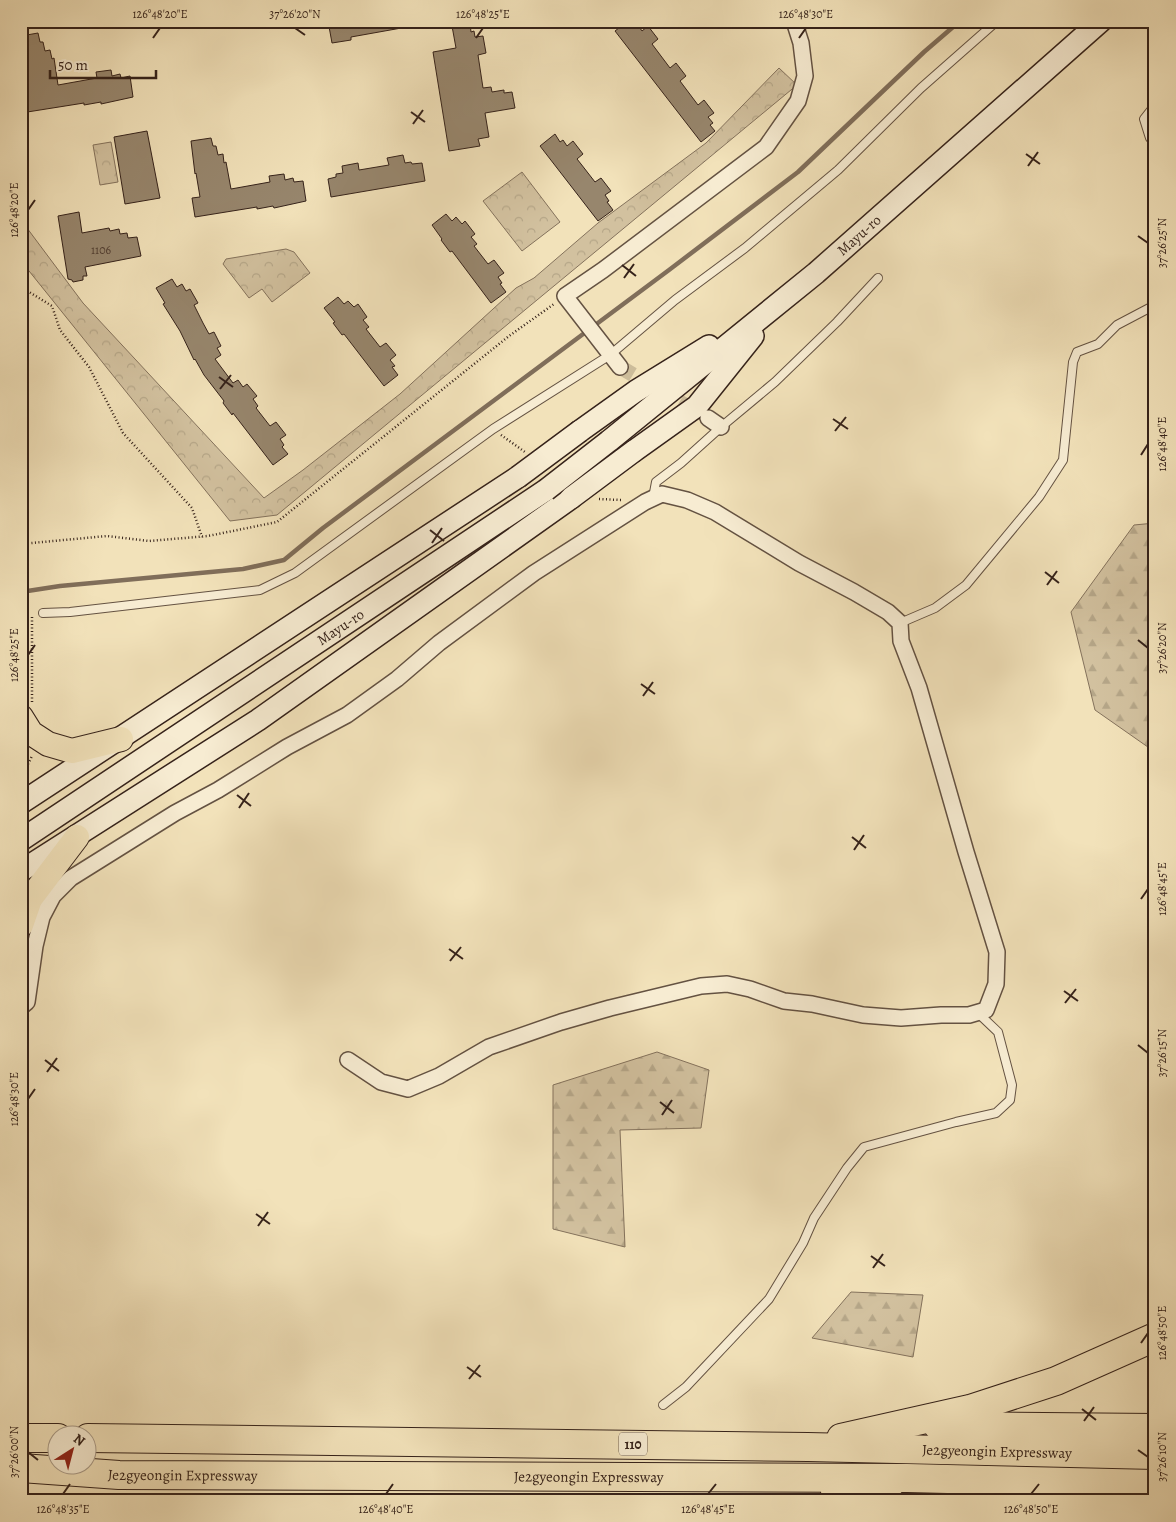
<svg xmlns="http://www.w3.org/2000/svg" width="1176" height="1522" font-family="Alegreya,serif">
<defs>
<pattern id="forest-firs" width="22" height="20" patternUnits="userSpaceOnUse" patternTransform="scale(1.25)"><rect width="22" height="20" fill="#d2c19f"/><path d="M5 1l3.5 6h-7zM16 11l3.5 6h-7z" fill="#b5a688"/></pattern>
<pattern id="park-crowns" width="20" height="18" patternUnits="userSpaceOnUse" patternTransform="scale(1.25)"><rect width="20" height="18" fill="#d2c19f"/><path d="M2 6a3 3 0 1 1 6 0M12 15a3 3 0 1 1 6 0" fill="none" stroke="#b5a688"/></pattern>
</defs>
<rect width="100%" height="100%" fill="#f2e2ba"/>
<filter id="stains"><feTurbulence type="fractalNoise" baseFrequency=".004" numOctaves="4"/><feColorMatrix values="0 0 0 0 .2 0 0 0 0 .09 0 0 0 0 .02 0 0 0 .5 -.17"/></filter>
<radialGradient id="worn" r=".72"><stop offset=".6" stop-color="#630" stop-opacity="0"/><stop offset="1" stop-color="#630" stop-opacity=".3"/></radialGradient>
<path fill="url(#forest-firs)" stroke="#84725c" d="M1155 523V752L1095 710 1071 612 1134 525Z
M657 1052 709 1070 701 1128 620 1130 625 1247 553 1229V1085Z
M851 1292 923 1295 913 1357 812 1338Z"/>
<path fill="url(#park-crowns)" stroke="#84725c" d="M779 68 797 85 277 515 230 521 21 261V220L83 303 264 498 303 470 400 394 516 288 534 278 598 223 706 143Z
M111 142 118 182 100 185 93 145Z
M522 172 560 222 522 251 483 201Z
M286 249 294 252 310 273 272 302 262 289 249 298 223 264 226 259Z"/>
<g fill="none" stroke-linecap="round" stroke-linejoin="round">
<path stroke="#806e5a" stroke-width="4.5" d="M21 592 60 586 243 569 284 560 323 528 669 270 798 172 924 52 960 21"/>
</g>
<path fill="#97866d" stroke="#35221a" d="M328 21H406L407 27 351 37V40L332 43Z
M628 21H631L635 27 638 25 642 31 648 26 658 39 652 44 670 68 676 63 686 76 680 81 698 105 704 100 714 113 708 117 713 123 710 125 715 131 701 142 615 31Z
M470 23 471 32 474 31 475 37 483 36 486 53 478 55 483 88 491 87 492 92 504 90V93L512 92 515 108 485 113 489 137 478 139 480 146 449 151 433 52 456 48 452 26Z
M38 33 40 42H43L45 51 50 50 52 59 54 58 58 85 97 78 96 72 111 70 112 76 120 74 121 78 130 76 133 97 101 104V102L84 105V103L21 113V94L27 93 23 69 21 70V36Z
M147 131 160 198 125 204 114 137Z
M555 134 560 142 563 140 567 146 573 141 583 154 577 159 581 164 595 182 601 178 611 191 605 195 609 201 607 202 613 210 598 221 540 146Z
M211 138 213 146H216L218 155 223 154 224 163 226 162 231 189 270 182 269 176 284 174 285 180 293 178 294 182 303 181 306 201 274 208 273 206 257 209V207L195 217 192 198 200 197 196 173 195 174 191 141Z
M403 155 405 163 411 162 412 164 422 163 425 181 331 197 328 179 336 177V174L343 173 342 166 358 163 359 170 389 165 387 158Z
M79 212 82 233 109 228 110 231 119 229 120 234 127 233 128 238 137 237 141 256 85 267 87 276H83V280L73 282 72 280 68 279 58 216Z
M446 214 452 221 456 217 462 224 465 221 475 234 471 237 477 244 474 246 488 264 494 260 504 273 498 277 502 283 500 284 506 292 491 303 452 251 450 252 441 240 442 239 432 225Z
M172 279 177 287 182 284 186 291 190 289 198 303 194 305 203 323 209 334 214 332 221 346 217 348 221 355 215 359 233 383 238 380 243 387 247 384 257 396 253 399 258 406 256 408 270 426 276 422 286 435 280 439 284 445 282 447 288 454 273 465 233 413 232 415 223 403 224 401 204 375 195 359 194 360 180 331 163 304 165 303 156 288Z
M338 297 344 304 348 301 354 307 358 304 367 317 363 320 369 327 366 329 380 347 386 343 396 355 390 360 395 366 392 367 398 375 384 386 344 334 342 335 333 323 335 322 324 308Z"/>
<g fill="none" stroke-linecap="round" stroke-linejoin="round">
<path stroke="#ccbc9a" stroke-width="15" stroke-dasharray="15 8" stroke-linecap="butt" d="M620 367 700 414"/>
<defs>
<path id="service" d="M1155 105 1144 119 1150 138 1155 142
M653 498 656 482 681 463 721 427 775 382 837 322 878 278
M43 613 70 612 260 590 295 573 493 429 610 355 675 300 745 248 838 170 921 88 997 21
M900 623 935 608 966 585 1039 497 1063 460 1073 362 1077 352 1098 344 1117 325 1155 305
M663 1405 686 1387 769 1299 803 1243 814 1218 847 1168 864 1147 956 1122 996 1113 1010 1100 1012 1085 998 1032 978 1013"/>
<path id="minor" d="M620 367 565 296 603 270 766 147 798 101 805 76 801 43 794 21
M708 418 721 427
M21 1007 27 1002 35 946 42 917 53 896 71 878 175 813 218 790 287 747 347 715 397 679 439 643 534 573 645 502 662 494 687 500 715 512 799 563 854 592 888 612 900 623 901 641 919 688 966 852 997 952 996 984 986 1010 969 1015H941L901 1018 863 1015 812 1004 784 1001 750 989 727 984 701 986 610 1008 561 1022 489 1047 439 1076 408 1089 381 1082 348 1060"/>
<g id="secondary">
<path d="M580 431 636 391 709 346"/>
<path id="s1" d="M609 441 816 273 1101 21"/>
<path d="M634 451 697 406 753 336"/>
<path d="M21 803 518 477"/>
<path id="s2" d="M21 840 546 490"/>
<path d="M21 871 258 720 571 498"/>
</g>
<path id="primary" d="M21 717 31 733 48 744 72 751 121 739
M21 925 30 899 77 837"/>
<g id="motorway">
<path d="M938 1426 1155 1428"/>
<path d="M21 1438H58"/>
<path id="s3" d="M88 1438 808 1447 1155 1455"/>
<path d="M841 1438 970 1409 1056 1381 1155 1337"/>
<path id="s4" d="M21 1468 119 1475 907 1478 1155 1484"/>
<path d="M835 1491 890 1501"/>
</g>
</defs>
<use href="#service" stroke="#645242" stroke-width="10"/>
<use href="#minor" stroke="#645242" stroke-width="18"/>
<use href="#secondary" stroke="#35221a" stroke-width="24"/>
<use href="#primary" stroke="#35221a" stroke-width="26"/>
<use href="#motorway" stroke="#35221a" stroke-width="30"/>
<path stroke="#35221a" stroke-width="2.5" stroke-dasharray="1 2.5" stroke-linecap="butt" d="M21 287 52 306 60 330 89 367 123 433 192 508 202 537
M501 435 525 452
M599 499 621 500
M21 544 107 536 149 541 208 536 277 522 509 336 554 304
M32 702V615
M21 772 27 766 32 756"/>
<use href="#service" stroke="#f7ecd2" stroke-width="8"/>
<use href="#minor" stroke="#f7ecd2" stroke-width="15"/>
<use href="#secondary" stroke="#f7ecd2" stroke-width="21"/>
<use href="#primary" stroke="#f2e2ba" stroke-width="24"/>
<use href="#motorway" stroke="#f2e2ba" stroke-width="28"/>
<defs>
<path id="secondary-bridge" d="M518 477 580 431
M546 490 609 441
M571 498 634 451"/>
</defs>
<use href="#secondary-bridge" stroke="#35221a" stroke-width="24" stroke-linecap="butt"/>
<use href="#secondary-bridge" stroke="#f7ecd2" stroke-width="21"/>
</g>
<path fill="none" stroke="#35221a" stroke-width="2" d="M295 28 305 35M153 38 160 28M476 38 483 28M799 38 806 28M411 112 425 122M413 124 423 110M1026 154 1040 164M1028 166 1038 152M28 210 35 200M1138 236 1148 243M622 265 636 276M624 278 634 264M219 377 233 387M220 389 231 375M833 419 848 429M835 431 846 417M1141 455 1148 444M430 530 444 541M432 543 442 528M1045 572 1059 583M1047 585 1057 571M1138 640 1148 648M28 655 35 645M641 684 655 694M643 696 653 682M237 795 251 806M239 808 249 793M852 837 866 848M854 850 864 835M1141 899 1148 889M449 949 463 959M450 961 461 947M1064 991 1078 1001M1065 1003 1076 989M1138 1045 1148 1053M45 1060 59 1071M47 1072 57 1058M28 1099 35 1089M660 1102 674 1113M662 1115 672 1100M256 1214 270 1224M258 1226 268 1212M871 1256 885 1266M873 1268 883 1254M1141 1343 1148 1333M467 1367 481 1377M469 1379 480 1365M1082 1409 1096 1420M1084 1421 1094 1407M1138 1450 1148 1457M28 1452 38 1460M63 1494 70 1484M386 1494 393 1484M708 1494 716 1484M1031 1494 1039 1484"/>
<g text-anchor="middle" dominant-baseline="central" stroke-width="5" stroke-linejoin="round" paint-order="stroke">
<g font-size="12" fill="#4e3b2f">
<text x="101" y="250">1106</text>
</g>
<rect fill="#f7ecd2" stroke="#6f5f51" stroke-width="1" x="619" y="1432.5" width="28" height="23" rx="4"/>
<g font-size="14" font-weight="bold" fill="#35221a">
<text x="633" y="1444">110</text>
</g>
<g font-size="15" fill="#35221a" stroke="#f7ecd2">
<text stroke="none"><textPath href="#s1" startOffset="324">Mayu-ro</textPath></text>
<text stroke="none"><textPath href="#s2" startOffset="384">Mayu-ro</textPath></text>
<text stroke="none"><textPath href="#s3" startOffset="909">Je2gyeongin Expressway</textPath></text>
<text stroke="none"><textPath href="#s4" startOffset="162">Je2gyeongin Expressway</textPath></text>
<text stroke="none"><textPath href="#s4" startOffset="568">Je2gyeongin Expressway</textPath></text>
</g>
</g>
<rect width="1176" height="1522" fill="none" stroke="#f2e2ba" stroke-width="55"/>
<g transform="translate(72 1450) rotate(36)"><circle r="24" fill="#f7ecd2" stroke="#a99b88"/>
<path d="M0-4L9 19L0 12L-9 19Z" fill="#8f2418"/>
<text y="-8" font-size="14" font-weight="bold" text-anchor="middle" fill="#35221a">N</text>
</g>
<path d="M50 70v8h106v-8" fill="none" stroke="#35221a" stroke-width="2.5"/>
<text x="58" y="70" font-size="15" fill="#35221a" stroke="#f7ecd2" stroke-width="4" paint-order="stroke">50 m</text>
<rect x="28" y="28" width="1120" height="1466" fill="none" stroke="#35221a" stroke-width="2"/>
<g font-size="12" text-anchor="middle" fill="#35221a">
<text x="160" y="18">126°48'20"E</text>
<text x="295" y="18">37°26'20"N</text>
<text x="483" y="18">126°48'25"E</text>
<text x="806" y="18">126°48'30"E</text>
<text transform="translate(14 210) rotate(-90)" y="4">126°48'20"E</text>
<text transform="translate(1162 243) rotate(-90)" y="4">37°26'25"N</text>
<text transform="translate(1162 444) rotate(-90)" y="4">126°48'40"E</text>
<text transform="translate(1162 648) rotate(-90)" y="4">37°26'20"N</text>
<text transform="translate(14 655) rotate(-90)" y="4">126°48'25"E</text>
<text transform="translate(1162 889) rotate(-90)" y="4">126°48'45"E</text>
<text transform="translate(1162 1053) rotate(-90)" y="4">37°26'15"N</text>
<text transform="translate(14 1099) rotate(-90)" y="4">126°48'30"E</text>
<text transform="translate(1162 1333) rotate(-90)" y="4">126°48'50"E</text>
<text transform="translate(14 1452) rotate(-90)" y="4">37°26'00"N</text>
<text transform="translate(1162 1457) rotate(-90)" y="4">37°26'10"N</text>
<text x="63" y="1513">126°48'35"E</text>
<text x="386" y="1513">126°48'40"E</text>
<text x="708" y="1513">126°48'45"E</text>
<text x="1031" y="1513">126°48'50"E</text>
</g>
<rect width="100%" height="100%" filter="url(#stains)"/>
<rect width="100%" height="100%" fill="url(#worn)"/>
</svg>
